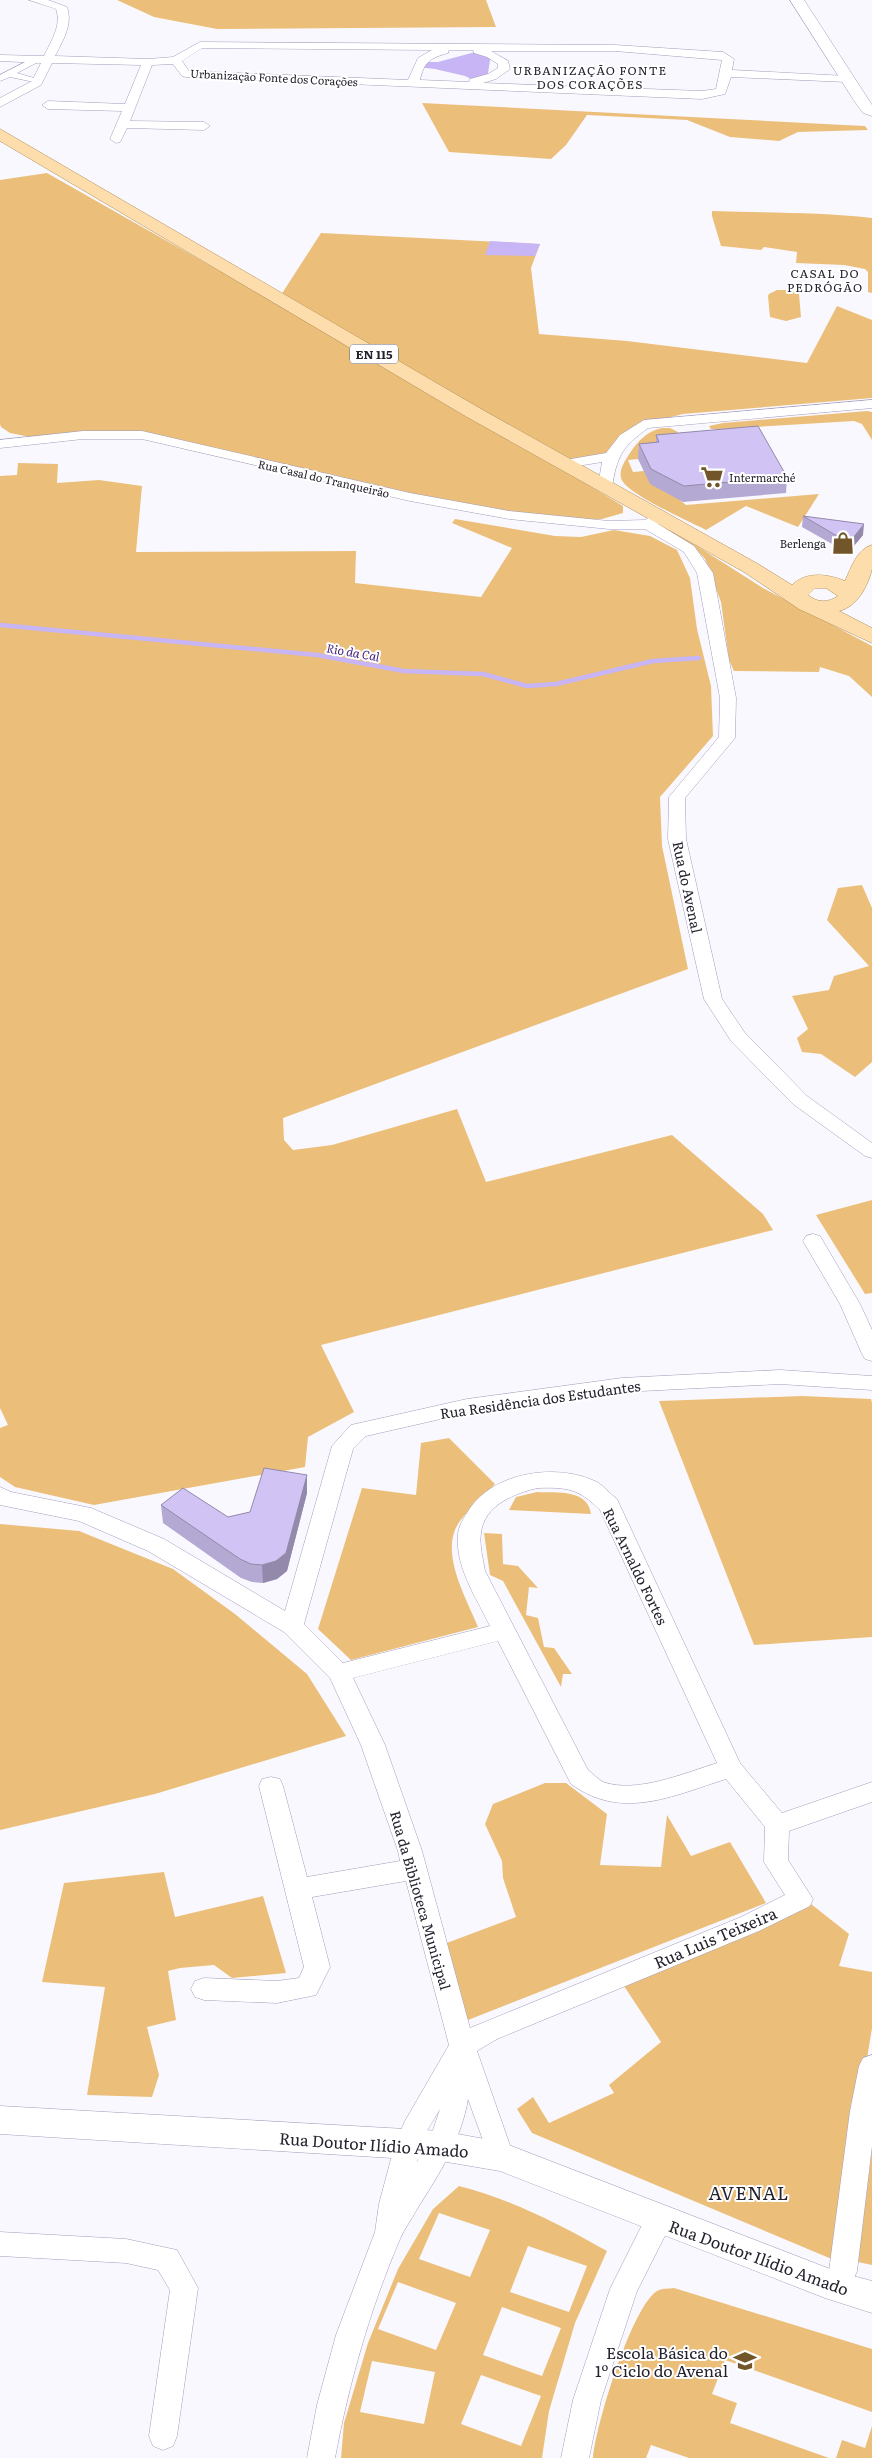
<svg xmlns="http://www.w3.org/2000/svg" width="872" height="2458" font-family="Literata,serif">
<rect width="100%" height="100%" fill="#faf8ff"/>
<path fill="#ebbf7a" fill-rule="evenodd" d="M117 0H486L496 27 217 29 154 17Z
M422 103 844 125 865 126 868 130 798 132 779 141 730 137 687 120 587 115 566 145 551 159 449 152Z
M47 173 458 406 623 506V513L602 519 578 520 516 513 418 496 148 434 82 433 30 437 10 433 1 427 0 424V180Z
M712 211C766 213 819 212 872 218V293L868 292V272L865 269 844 265 796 263 797 252 764 247 761 250 721 246 712 216Z
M321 233 540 244 531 268 539 334 627 341 807 363 837 306 872 320V398L683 414 644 424 609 457 568 462 281 295Z
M777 290H790L799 294 801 317 786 321 770 317 768 296 769 294Z
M867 411 872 412V440L862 424 854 421 721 429H711L709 426 723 423Z
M662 428H670L678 432 659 457 628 460 633 472 644 471 686 505 819 494 798 527 746 506 706 530C691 522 624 493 621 478 619 469 625 461 630 453 638 441 647 431 662 428Z
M18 463 58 464 57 483 99 480 142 486 136 552 356 551 355 583 481 597 512 548 452 523 455 519 555 536 581 537 614 530 650 536 677 550 690 578 697 629 711 686 713 736 660 797 662 846 688 969 283 1118 284 1140 293 1150 332 1145 457 1109 486 1182 672 1135 763 1214 773 1230 321 1345 354 1412 308 1437 305 1467 94 1505 15 1487 0 1477V1428L8 1425 0 1408V476L17 475Z
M667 527 763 588 872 646V697L849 676 820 667 819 672 734 671 729 660 721 602 705 559 693 546 664 529Z
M862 885 872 908V1062L855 1077 821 1054 802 1052 797 1038 808 1029 792 996 829 990 834 976 869 966 827 920 838 888Z
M872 1200V1293L865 1294 816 1215Z
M802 1396 871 1399 872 1403V1637L754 1645 659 1401Z
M449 1438 495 1484C484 1496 470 1507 460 1521 438 1551 466 1597 478 1627L351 1660 318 1629 362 1488 416 1495 421 1443Z
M537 1492C557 1493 588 1489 591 1514L509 1510 516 1497Z
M0 1524 79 1531 173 1569 235 1614 307 1674 346 1736 155 1794 0 1830Z
M484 1533 502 1534 503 1564 518 1566 538 1588 529 1587 526 1615 538 1618 544 1647 554 1648 572 1674H563L561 1687 503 1581 490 1575Z
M545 1783H566L607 1814 600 1865 661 1867 667 1815 691 1856 730 1842 766 1903 463 2022 444 1944 516 1917 503 1878 502 1861 485 1824 493 1804Z
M164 1872 175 1917 263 1896 286 1973 232 1978 214 1965 180 1968 168 1971 176 2020 147 2027 159 2075 152 2097 87 2095 105 1987 42 1982 64 1883Z
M811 1904 849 1934 839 1966 872 1972V2028L834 2260 532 2133 517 2109 533 2097 549 2123 614 2093 609 2085 661 2042 622 1983Z
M872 2149V2265L858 2262Z
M459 2186C511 2199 561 2225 607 2251L575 2323 549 2411 542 2458H341L344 2423 368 2343 398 2269 433 2209ZM439 2213 490 2230 470 2277 419 2259ZM528 2246 587 2266 569 2312 510 2292ZM398 2282 456 2303 436 2350 378 2329ZM502 2307 561 2328 542 2376 483 2355ZM372 2361 435 2372 424 2424 360 2412ZM481 2375 541 2396 521 2446 461 2424Z
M674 2288 872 2349V2412L725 2360 712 2394 737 2403 730 2423 829 2458H689L651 2445 646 2458H593C595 2428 633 2301 659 2290 663 2288 670 2289 674 2288Z
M872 2426V2458H836L842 2440 865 2448Z"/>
<path fill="#c7b5f5" d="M479 51 491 54 487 79 475 81 465 76 435 69 417 67 418 62H438Z
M490 241 540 244 535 256 485 255Z"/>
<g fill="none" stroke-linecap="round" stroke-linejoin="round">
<path stroke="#c7b5f5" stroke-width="4.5" d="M0 625 317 655 404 671 483 674 527 686 556 684 653 661 699 658"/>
<defs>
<path id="pedestrian" d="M35 57 39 60 38 62 17 73 34 78V82L10 77 0 81V75Z"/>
<path id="minor" d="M29 0H48L67 7C73 25 63 40 55 56L148 59 173 57 200 42 615 45 723 52 734 59 732 70 847 76 853 79 847 82 731 77 725 94 702 99 186 77 182 76 173 64 152 65 130 121 204 122 210 126 204 130 127 128 120 142 116 143 110 139 122 111 48 109 42 105 48 101 125 104 141 65 52 63 41 85 0 107V98L32 81 41 63 0 61V55L44 56C51 41 62 26 56 9ZM202 48 432 50 418 58 408 80 189 71 182 61ZM449 50H473L474 53 487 57 498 64V68L488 74 470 79 469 82 420 80C424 62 430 58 448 53ZM491 51H615L722 60 716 89 702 91 483 83 496 79 510 69 508 61Z
M872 400V408L648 428C622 447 617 456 612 487L605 491 598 487 602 462 565 468 558 464 565 460 606 453 620 435 644 420Z
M83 431H142L410 493 509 511 609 521 645 520 656 513H666L668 516 658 524 694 546 713 573 736 698 735 738 685 798 686 839 722 999 745 1033 807 1096 872 1143V1158L865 1156 793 1104 731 1041 704 999 668 839 669 797 719 737 720 698 697 573 684 552 645 529H609L509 519 410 501 142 439H83L0 448V440Z
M813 1234 820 1236 860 1304 872 1330V1361L865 1359 862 1354 840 1304 803 1241 806 1236Z
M780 1370 872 1376V1390L780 1384 622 1392 467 1413 366 1436 353 1449 304 1624 343 1663 490 1626C476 1597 455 1567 458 1534 459 1526 463 1519 467 1513 490 1472 557 1462 597 1482 604 1486 610 1494 617 1499L740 1763 782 1813 872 1782V1802L789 1831 788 1860 813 1899 810 1906 759 1931 497 2039 477 2051 514 2157 510 2165 501 2169 492 2165 468 2099C461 2141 439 2174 417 2209 412 2219 404 2229 400 2239 370 2309 349 2383 335 2458H307L317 2405 336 2335 375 2232 379 2204 395 2144 405 2121 449 2045 406 1881 312 1897 330 1967 316 1995 277 2003 204 2000 195 1997 191 1989 195 1981 204 1978 277 1981 299 1978 304 1967 259 1786 262 1779 271 1777 280 1779 283 1786 307 1877 400 1861 398 1851 361 1745 330 1678 284 1632 148 1551 79 1521 0 1505V1487L11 1492 91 1508 164 1539 285 1611 332 1446 351 1425 467 1399 622 1378ZM538 1488C568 1487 579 1489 600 1510L717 1763C685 1773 636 1794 603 1782 598 1779 593 1774 588 1770L485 1571C483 1558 479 1545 481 1533 484 1505 515 1493 538 1488ZM498 1641 571 1784C622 1821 672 1796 726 1779L765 1827 764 1862 785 1895 741 1917 470 2028 422 1851 385 1745 353 1678ZM440 2109 429 2142 417 2162 425 2134Z
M872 2055V2146L857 2271 847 2296 837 2300 827 2296 823 2287 829 2271 850 2111 859 2066 863 2058Z
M659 2208 669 2211 673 2220 637 2291 601 2400 589 2458H561L573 2400 610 2289 649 2211Z
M0 2232 126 2239 177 2250 198 2288 177 2436 173 2446 163 2450 153 2446 149 2436 170 2290 158 2270 126 2263 0 2256Z"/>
<path id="tertiary" d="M790 0H804L872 105V116L863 113 853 99Z
M0 2106 441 2131 501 2142 838 2272 872 2281V2313L825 2298 500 2171 441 2161 0 2134Z"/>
<path id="primary" d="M0 129 481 409 758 564 792 585C806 571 828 574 845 581 851 568 857 549 872 545 872 552 872 562 872 569 868 586 857 607 839 611L872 628V643L799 609 744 572 467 417 0 141ZM815 588H826L838 596C828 603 817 603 808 595Z"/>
</defs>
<use href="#pedestrian" stroke="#a49cbb" stroke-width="1"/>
<use href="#minor" stroke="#a49cbb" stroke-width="1"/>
<use href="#tertiary" stroke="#a49cbb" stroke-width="1"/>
<use href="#primary" stroke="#af8d5b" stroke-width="1"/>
<use href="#pedestrian" fill="#fff" fill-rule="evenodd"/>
<use href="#minor" fill="#fff" fill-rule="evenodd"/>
<use href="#tertiary" fill="#fff" fill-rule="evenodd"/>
<use href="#primary" fill="#fcddab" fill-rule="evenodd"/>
</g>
<path fill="#b4a9d2" d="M656 435 787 477 786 493 683 502 650 484 638 459 639 444 656 442Z
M803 516 863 535 848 553 802 527Z
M307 1493 287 1571 277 1579 263 1583 252 1582 241 1578 163 1523 161 1505 228 1517 250 1512Z"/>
<path fill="#9289ab" d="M864 524 863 535 848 553 849 543Z
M307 1475V1493L287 1571 277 1579 263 1583 262 1565Z"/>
<path fill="#d1c4f4" stroke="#9289ab" d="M758 426 787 477 684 486 651 469 639 444 659 442 656 435Z
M803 516 864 524 849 543Z
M264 1468 307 1475 286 1553 276 1561 262 1565 251 1564 240 1559 161 1505 183 1488 228 1517 250 1512Z"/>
<defs>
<symbol id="supermarket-bare" viewBox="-9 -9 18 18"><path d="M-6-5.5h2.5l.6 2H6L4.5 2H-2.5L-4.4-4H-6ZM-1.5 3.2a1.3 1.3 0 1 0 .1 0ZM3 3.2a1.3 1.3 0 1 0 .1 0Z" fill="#725629" stroke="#fff" stroke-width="2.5" paint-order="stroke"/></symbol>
<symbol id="shop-bare" viewBox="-9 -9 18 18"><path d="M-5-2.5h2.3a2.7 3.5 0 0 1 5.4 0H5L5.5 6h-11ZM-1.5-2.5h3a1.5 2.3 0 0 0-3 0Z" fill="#725629" stroke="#fff" stroke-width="2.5" paint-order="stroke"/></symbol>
<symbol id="school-bare" viewBox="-9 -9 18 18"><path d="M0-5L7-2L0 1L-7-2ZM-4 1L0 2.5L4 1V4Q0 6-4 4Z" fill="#725629" stroke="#fff" stroke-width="2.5" paint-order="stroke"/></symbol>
</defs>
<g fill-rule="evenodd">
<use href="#supermarket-bare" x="696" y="461" width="32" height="32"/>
<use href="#shop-bare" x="827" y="527" width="32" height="32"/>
<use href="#school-bare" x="729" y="2345" width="32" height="32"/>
</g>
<g text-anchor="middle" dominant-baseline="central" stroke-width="4" stroke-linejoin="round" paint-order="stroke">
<g font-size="11" fill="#25222e" stroke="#fff">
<text transform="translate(274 77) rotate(3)">Urbanização Fonte dos Corações</text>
<text transform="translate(324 478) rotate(13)">Rua Casal do Tranqueirão</text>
</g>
<g font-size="11" fill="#25222e" stroke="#fff" text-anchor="start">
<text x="729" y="477">Intermarché</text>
<text x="826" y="543" text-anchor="end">Berlenga</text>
</g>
<g font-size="12" letter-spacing="1" fill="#25222e" stroke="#fff">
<text x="590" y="70">URBANIZAÇÃO FONTE<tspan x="590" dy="14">DOS CORAÇÕES</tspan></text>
<text x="825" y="273">CASAL DO<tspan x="825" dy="14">PEDRÓGÃO</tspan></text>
</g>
<rect fill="#fff" stroke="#66646d" stroke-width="1" x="350" y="344.5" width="48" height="19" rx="4"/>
<g font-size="12" font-weight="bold" fill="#25222e">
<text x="374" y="354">EN 115</text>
</g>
<g font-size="12" font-style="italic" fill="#47237d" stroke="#fff">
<text transform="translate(353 652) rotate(10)">Rio da Cal</text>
</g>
<g font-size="14" fill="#25222e" stroke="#fff">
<text transform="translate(688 887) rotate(78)">Rua do Avenal</text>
<text transform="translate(540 1399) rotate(-8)">Rua Residência dos Estudantes</text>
<text transform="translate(636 1566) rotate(64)">Rua Arnaldo Fortes</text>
<text transform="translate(421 1900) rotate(74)">Rua da Biblioteca Municipal</text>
</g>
<g font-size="16" fill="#25222e" stroke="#fff">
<text transform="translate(715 1937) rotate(-23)">Rua Luis Teixeira</text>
<text transform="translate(374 2144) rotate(4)">Rua Doutor Ilídio Amado</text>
<text transform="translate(759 2257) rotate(20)">Rua Doutor Ilídio Amado</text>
</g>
<g font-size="16" fill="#25222e" stroke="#fff" text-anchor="end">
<text x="728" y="2352">Escola Básica do<tspan x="728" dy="18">1º Ciclo do Avenal</tspan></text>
</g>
<g font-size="18" letter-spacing="1" fill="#25222e" stroke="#fff">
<text x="749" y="2192">AVENAL</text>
</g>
</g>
</svg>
